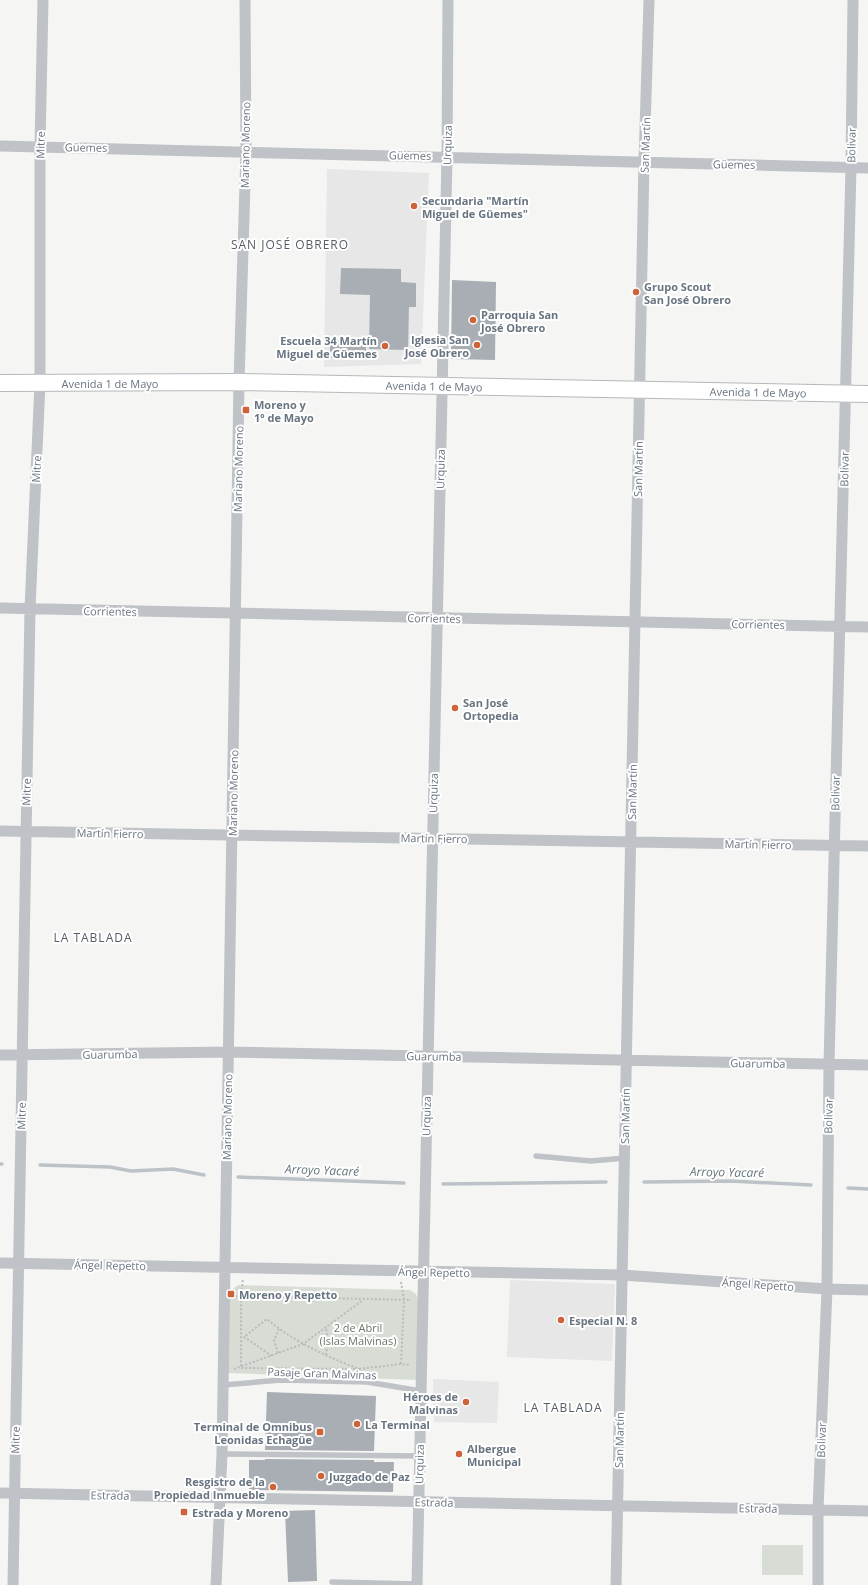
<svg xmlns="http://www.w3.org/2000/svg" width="868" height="1585" font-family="'Open Sans',sans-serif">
<rect width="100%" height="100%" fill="#f5f6f3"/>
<path fill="#e6e7e6" d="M327 169 429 173 421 364 324 367Z
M510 1280 615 1284 612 1361 507 1357Z
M433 1379 499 1382 497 1423 434 1422Z"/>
<path fill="#d7dcd4" d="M238 1285 410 1290 416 1294 419 1303 418 1380 228 1373 229 1292Z
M762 1545H803V1575H762Z"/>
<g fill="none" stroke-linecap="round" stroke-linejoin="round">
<path stroke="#bbc3c8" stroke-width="3.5" d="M0 1164H2
M40 1165 110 1167 131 1171 173 1169 204 1175
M238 1177 404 1183
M644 1182 731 1181 811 1185
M443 1184 606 1182
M848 1188 868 1189"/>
</g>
<path fill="#a8aeb4" d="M341 268 401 269V282L416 283V307H409L408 350 369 349 370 295 340 294Z
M452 280 496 282 495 360 451 359Z
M330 340 366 341V359L330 358Z
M267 1392 376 1396 374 1451 265 1450Z
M265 1459 374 1460V1462H394L393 1492 249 1490V1460H265Z
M315 1510 317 1581 288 1582 285 1511Z"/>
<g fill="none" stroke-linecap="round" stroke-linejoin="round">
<defs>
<path id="secondary" d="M0 383 239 382 868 394"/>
</defs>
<use href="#secondary" stroke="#b4b8bc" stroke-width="18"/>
<path stroke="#b9bbbe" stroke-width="2" stroke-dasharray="2 2" stroke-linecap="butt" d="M401 1282 404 1300 401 1364 410 1365
M235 1296H241L243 1279
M278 1353 274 1340 279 1329
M326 1355 328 1342 326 1327
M272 1356 244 1337 267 1319C294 1342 326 1356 359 1369L241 1368V1296L411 1300
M234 1369 303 1344 363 1300
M359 1369 401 1364"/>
<path stroke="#bfc2c6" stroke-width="5.5" d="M536 1156 591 1161 625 1158
M223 1385 281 1380 367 1382 421 1391
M222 1454 419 1456
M332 1582 417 1584"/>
<path stroke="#bfc2c6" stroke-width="11" d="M0 146 868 168
M0 608 868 627
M0 831 868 846
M0 1055 229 1052 868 1065
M0 1263 622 1275 827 1289 868 1290
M0 1493 868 1511
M13 1585 30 609 40 383V146L43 0
M216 1585 222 1454 239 382 246 151 245 0
M417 1585 447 156 448 0
M616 1585 644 162 649 0
M818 1585V1510L827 1289 829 1064 851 167 853 0"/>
<use href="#secondary" stroke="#fff" stroke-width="16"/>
</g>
<g fill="#ce633a" stroke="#fff" stroke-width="1.5">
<circle cx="414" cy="206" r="4"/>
<circle cx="636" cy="292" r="4"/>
<circle cx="473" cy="320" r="4"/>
<circle cx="477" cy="345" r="4"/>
<circle cx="385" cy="346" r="4"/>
<rect x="242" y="406" width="8" height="8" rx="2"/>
<circle cx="455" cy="708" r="4"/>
<rect x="227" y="1290" width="8" height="8" rx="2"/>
<circle cx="561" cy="1320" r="4"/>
<circle cx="466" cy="1402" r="4"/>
<circle cx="357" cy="1424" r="4"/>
<rect x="316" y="1428" width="8" height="8" rx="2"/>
<circle cx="459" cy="1454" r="4"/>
<circle cx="321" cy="1476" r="4"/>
<circle cx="273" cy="1487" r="4"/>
<rect x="180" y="1508" width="8" height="8" rx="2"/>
</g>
<g text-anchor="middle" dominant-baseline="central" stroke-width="4" stroke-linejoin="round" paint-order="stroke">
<g font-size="11" fill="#687480" stroke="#fff">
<text transform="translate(40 145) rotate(-89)">Mitre</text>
<text transform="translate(245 145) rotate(-89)">Mariano Moreno</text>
<text transform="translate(447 145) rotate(-89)">Urquiza</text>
<text transform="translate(645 145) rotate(-88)">San Martín</text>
<text transform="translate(851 145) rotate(-89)">Bolivar</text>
<text transform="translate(86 147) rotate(1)">Güemes</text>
<text transform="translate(410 155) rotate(1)">Güemes</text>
<text transform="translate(734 164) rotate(1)">Güemes</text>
<text x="110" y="383">Avenida 1 de Mayo</text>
<text transform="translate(434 386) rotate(1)">Avenida 1 de Mayo</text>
<text transform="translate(758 392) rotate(1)">Avenida 1 de Mayo</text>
<text transform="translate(36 469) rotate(-87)">Mitre</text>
<text transform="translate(238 469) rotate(-89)">Mariano Moreno</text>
<text transform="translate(440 469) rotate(-89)">Urquiza</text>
<text transform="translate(638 469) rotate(-89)">San Martín</text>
<text transform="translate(844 469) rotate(-89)">Bolivar</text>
<text transform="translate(110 611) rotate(1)">Corrientes</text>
<text transform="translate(434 618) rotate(1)">Corrientes</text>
<text transform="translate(758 624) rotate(1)">Corrientes</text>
<text transform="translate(26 792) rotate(-89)">Mitre</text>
<text transform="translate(632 792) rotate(-89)">San Martín</text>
<text transform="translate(233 793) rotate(-89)">Mariano Moreno</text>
<text transform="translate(433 793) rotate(-89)">Urquiza</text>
<text transform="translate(835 793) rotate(-89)">Bolivar</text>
<text transform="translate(110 833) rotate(1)">Martín Fierro</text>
<text transform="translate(434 838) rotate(1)">Martín Fierro</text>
<text transform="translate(758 844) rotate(1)">Martín Fierro</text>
<text transform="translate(110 1054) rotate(-1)">Guarumba</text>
<text transform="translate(434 1056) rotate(1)">Guarumba</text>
<text transform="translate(758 1063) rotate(1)">Guarumba</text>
<text transform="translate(21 1116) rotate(-89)">Mitre</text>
<text transform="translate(426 1116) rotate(-89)">Urquiza</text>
<text transform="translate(625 1116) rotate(-89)">San Martín</text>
<text transform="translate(828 1116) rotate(-89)">Bolivar</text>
<text transform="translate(227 1117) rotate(-89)">Mariano Moreno</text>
<text transform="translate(110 1265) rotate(1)">Ángel Repetto</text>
<text transform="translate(434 1272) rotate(1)">Ángel Repetto</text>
<text transform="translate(758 1284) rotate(4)">Ángel Repetto</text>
<text transform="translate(322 1373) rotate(2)">Pasaje Gran Malvinas</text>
<text transform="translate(15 1440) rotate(-89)">Mitre</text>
<text transform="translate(619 1440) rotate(-89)">San Martín</text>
<text transform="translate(821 1440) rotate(-88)">Bolivar</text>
<text transform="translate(419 1464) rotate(-89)">Urquiza</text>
<text transform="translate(110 1495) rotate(1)">Estrada</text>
<text transform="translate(434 1502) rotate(1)">Estrada</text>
<text transform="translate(758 1508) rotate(1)">Estrada</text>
</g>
<g font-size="11" font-weight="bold" fill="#687480" stroke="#fff" text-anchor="start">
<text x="422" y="200">Secundaria "Martín<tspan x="422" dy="13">Miguel de Güemes"</tspan></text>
<text x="644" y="286">Grupo Scout<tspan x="644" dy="13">San José Obrero</tspan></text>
<text x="481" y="314">Parroquia San<tspan x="481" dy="13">José Obrero</tspan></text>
<text x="469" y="339" text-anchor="end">Iglesia San<tspan x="469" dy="13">José Obrero</tspan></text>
<text x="377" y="340" text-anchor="end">Escuela 34 Martín<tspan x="377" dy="13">Miguel de Güemes</tspan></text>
<text x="254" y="404">Moreno y<tspan x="254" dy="13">1º de Mayo</tspan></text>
<text x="463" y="702">San José<tspan x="463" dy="13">Ortopedia</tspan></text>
<text x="239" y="1294">Moreno y Repetto</text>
<text x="569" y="1320">Especial N. 8</text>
<text x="458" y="1396" text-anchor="end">Héroes de<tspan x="458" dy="13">Malvinas</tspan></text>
<text x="365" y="1424">La Terminal</text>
<text x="312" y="1426" text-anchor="end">Terminal de Omnibus<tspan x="312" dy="13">Leonidas Echagüe</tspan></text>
<text x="467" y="1448">Albergue<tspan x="467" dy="13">Municipal</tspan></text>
<text x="329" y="1476">Juzgado de Paz</text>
<text x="265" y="1481" text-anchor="end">Resgistro de la<tspan x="265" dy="13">Propiedad Inmueble</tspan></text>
<text x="192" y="1512">Estrada y Moreno</text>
</g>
<g font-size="11" fill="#697866" stroke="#fff">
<text x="358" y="1327">2 de Abril<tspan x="358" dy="13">(Islas Malvinas)</tspan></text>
</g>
<g font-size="12" letter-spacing="1" fill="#555e66" stroke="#fff">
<text x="290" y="244">SAN JOSÉ OBRERO</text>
<text x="93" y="937">LA TABLADA</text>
<text x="563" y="1407">LA TABLADA</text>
</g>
<g font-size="12" font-style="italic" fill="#64757d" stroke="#fff">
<text transform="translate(322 1170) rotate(2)">Arroyo Yacaré</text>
<text transform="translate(727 1172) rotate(1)">Arroyo Yacaré</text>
</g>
</g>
</svg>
